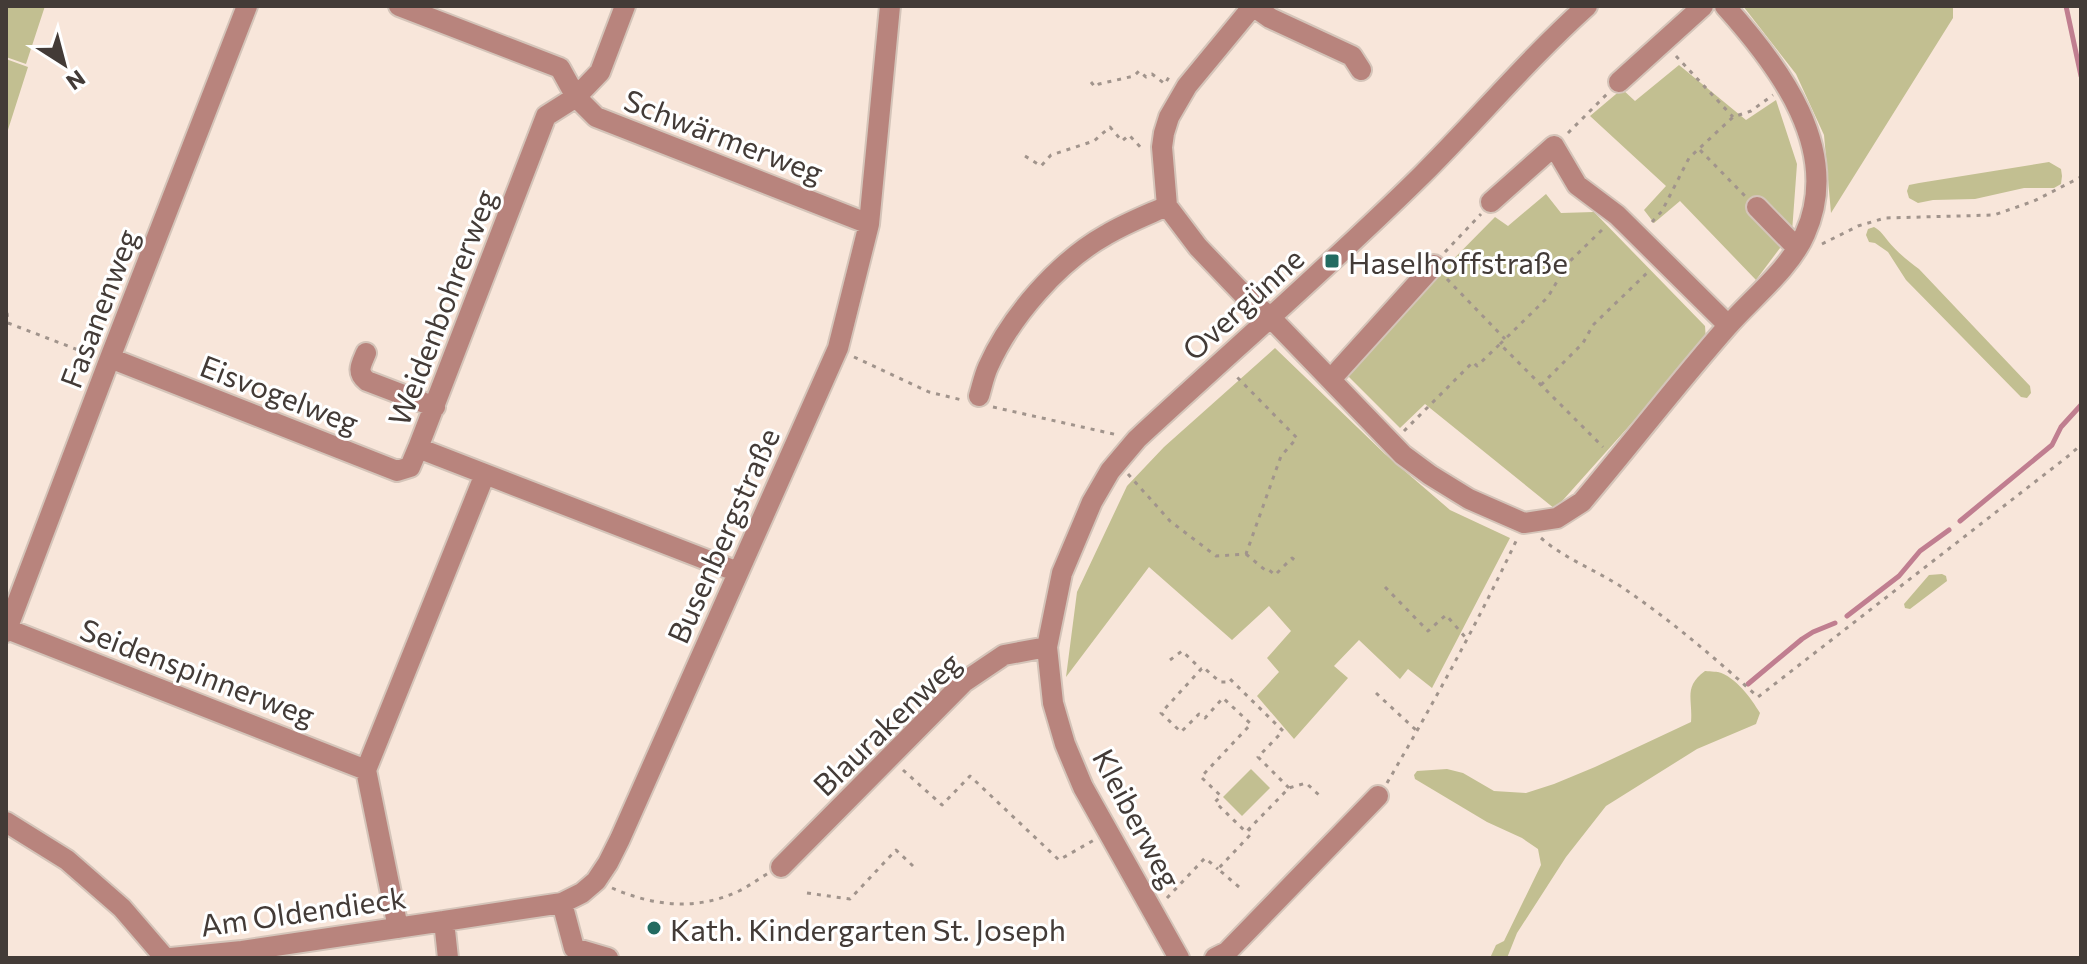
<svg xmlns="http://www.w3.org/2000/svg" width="2087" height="964" font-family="Commissioner,sans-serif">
<rect width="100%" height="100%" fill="#f8e6da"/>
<path fill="#c2bf91" d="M6 6H45L26 64 6 57Z
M1743 6H1953V18L1831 213 1824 135 1796 74Z
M6 59 28 67 6 136Z
M1679 65 1746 120 1776 100 1797 164 1792 232 1756 280 1680 201 1654 223 1644 210 1666 186 1590 116 1622 89 1635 101Z
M2049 162 2061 169 2062 176 2061 184 2054 188H2024L1975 199 1933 200 1918 203 1909 198 1907 191 1909 185 1919 183Z
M1546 194 1561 213 1594 212 1705 326 1706 340 1555 509 1425 404 1400 428 1343 371 1495 217 1508 226Z
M1874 227C1881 231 1883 235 1888 241 1897 252 1908 261 1919 269L2030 386 2031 393 2027 398 2021 397 1906 280 1888 252 1875 243 1869 242 1866 235 1868 229Z
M1275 348 1385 454 1450 510 1510 538 1432 688 1408 669 1400 679 1359 640 1334 666 1348 678 1294 739 1257 696 1279 672 1267 658 1291 631 1269 606 1232 640 1149 567 1066 677 1077 592 1127 486 1164 447Z
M1942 574 1946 576 1947 581 1910 609 1905 608 1904 604 1929 575Z
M1705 671C1706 671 1718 672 1718 672 1736 677 1751 698 1760 713L1756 724 1697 749 1606 806 1566 857 1517 933 1507 958H1490L1496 945 1504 941 1541 865 1538 849 1522 838 1487 822 1415 779 1414 775 1417 771 1447 769 1463 773 1494 791 1526 793 1554 784 1595 767 1691 722C1693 699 1683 687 1705 671Z
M1251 769 1270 788 1242 816 1223 797Z"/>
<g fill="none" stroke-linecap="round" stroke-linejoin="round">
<path stroke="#c07e90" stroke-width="5" d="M2066 6 2081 76
M1960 521 2052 445 2061 427 2081 405
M1847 616 1899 576 1920 551 1949 530
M1748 684 1802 639 1813 632 1835 623"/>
<defs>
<path id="minor" d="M399 6 560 68 576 97 596 117 869 224
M1253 6 1187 86 1169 117 1164 133 1162 147 1167 206 1198 247 1243 294 1271 318 1403 455 1430 475 1469 499 1524 523 1557 518 1582 502C1631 444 1677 384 1727 327 1751 299 1790 269 1805 234 1843 150 1779 66 1725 6
M1253 6 1270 18 1352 56 1361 70
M1619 82 1703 6
M1491 202 1554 146 1577 185 1617 215 1728 325
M1757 207 1797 248
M366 353C361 365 356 372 367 381L435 407
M110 358 397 471 410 467 418 448
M1331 379 1434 265
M979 396C982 386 984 376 988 367 1011 316 1058 262 1106 235 1126 223 1147 215 1167 206
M485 474 738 572
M7 629 366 770
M6 632 110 358 247 6
M6 822 67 860 122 908 165 958
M781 867 964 682 1004 655 1047 647
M562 903 574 948 608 958
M398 928 366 770 485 474 418 448 546 116 576 97 600 72 625 6
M171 958 242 951 444 921
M448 958 444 921 562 903 582 893 596 881 608 863 620 839 838 348 869 224 890 6
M1179 958 1083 787 1065 744 1053 703 1047 647 1062 573 1092 502 1110 471 1137 439C1232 351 1330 266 1422 175 1478 119 1528 59 1587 6
M1215 958 1227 952 1378 796"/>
</defs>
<use href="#minor" stroke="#d4c4b9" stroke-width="24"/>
<path stroke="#a1948c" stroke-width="3" stroke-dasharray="4 6" stroke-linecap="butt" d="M1676 56 1733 117
M1091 82 1095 87 1099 84 1134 76 1139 71 1146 77 1152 74 1165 84 1170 75 1172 77
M1568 133 1608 93
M1700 150 1745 196
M1025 156 1041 166 1051 155 1094 141 1110 127 1122 141 1129 135 1144 151
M1652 222 1662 211 1689 158 1733 117 1751 111 1773 95
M1822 244 1858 226 1885 218 1994 215 2034 201 2081 177
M1445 252 1481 214
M1447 279 1505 339
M6 303 8 323 94 356
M1500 344 1548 297 1567 264 1604 228
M854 357 929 392 962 400
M1541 385 1583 343 1593 325 1648 272
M993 407 1118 435
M1404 431 1473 362 1477 366 1500 344 1603 447
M1128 474 1170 521 1216 556 1246 554 1281 456 1297 438 1234 374
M1541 538C1566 560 1599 571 1626 590 1673 622 1716 659 1758 697L2067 457 2081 445
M1246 554 1265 570 1268 569 1275 575 1292 558 1297 562
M1385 587 1428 631 1446 615 1466 638
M1170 660 1182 651 1201 669
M1376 693 1417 731
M903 770 942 805 970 776 1059 860 1094 840
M1387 783C1433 704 1478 622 1517 539
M1289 788 1258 757 1283 731 1230 679 1227 682H1220L1203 667 1161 713 1181 732 1199 714 1205 718 1223 698 1251 724 1201 777 1221 796 1215 802 1246 832 1289 788 1306 783 1319 795
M1239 887 1218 869 1252 833 1249 829
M612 888C653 906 697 911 739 891 749 886 757 880 767 874
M807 893 850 899 896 850 913 866
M1167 898 1205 858 1218 869"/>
<use href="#minor" stroke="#b8847d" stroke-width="20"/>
</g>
<g fill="#236b61" stroke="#fff" stroke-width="3">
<rect x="1324" y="253" width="16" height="16" rx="4"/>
<circle cx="654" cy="928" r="8"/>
</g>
<g text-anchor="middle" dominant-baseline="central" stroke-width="6" stroke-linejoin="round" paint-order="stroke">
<g font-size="30" fill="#433b37" stroke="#fff">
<text transform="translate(724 135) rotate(21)">Schwärmerweg</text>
<text transform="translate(1242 303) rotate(-42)">Overgünne</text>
<text transform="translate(441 307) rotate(-69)">Weidenbohrerweg</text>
<text transform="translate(98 308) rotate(-69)">Fasanenweg</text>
<text transform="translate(280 393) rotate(21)">Eisvogelweg</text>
<text transform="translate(722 535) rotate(-66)">Busenbergstraße</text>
<text transform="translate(198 671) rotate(21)">Seidenspinnerweg</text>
<text transform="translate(886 723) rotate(-44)">Blaurakenweg</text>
<text transform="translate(1138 818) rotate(62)">Kleiberweg</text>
<text transform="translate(303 910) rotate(-8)">Am Oldendieck</text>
</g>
<g font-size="30" fill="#433b37" stroke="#fff" text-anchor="start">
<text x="1348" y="261">Haselhoffstraße</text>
<text x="670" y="928">Kath. Kindergarten St. Joseph</text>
</g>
</g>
<rect width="2087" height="964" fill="none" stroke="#433b37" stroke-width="16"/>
<g transform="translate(64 64) rotate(144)" stroke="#ffffff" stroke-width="6" paint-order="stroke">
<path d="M0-6L14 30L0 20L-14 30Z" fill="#433b37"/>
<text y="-12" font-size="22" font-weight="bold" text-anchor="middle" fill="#433b37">N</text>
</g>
</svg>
